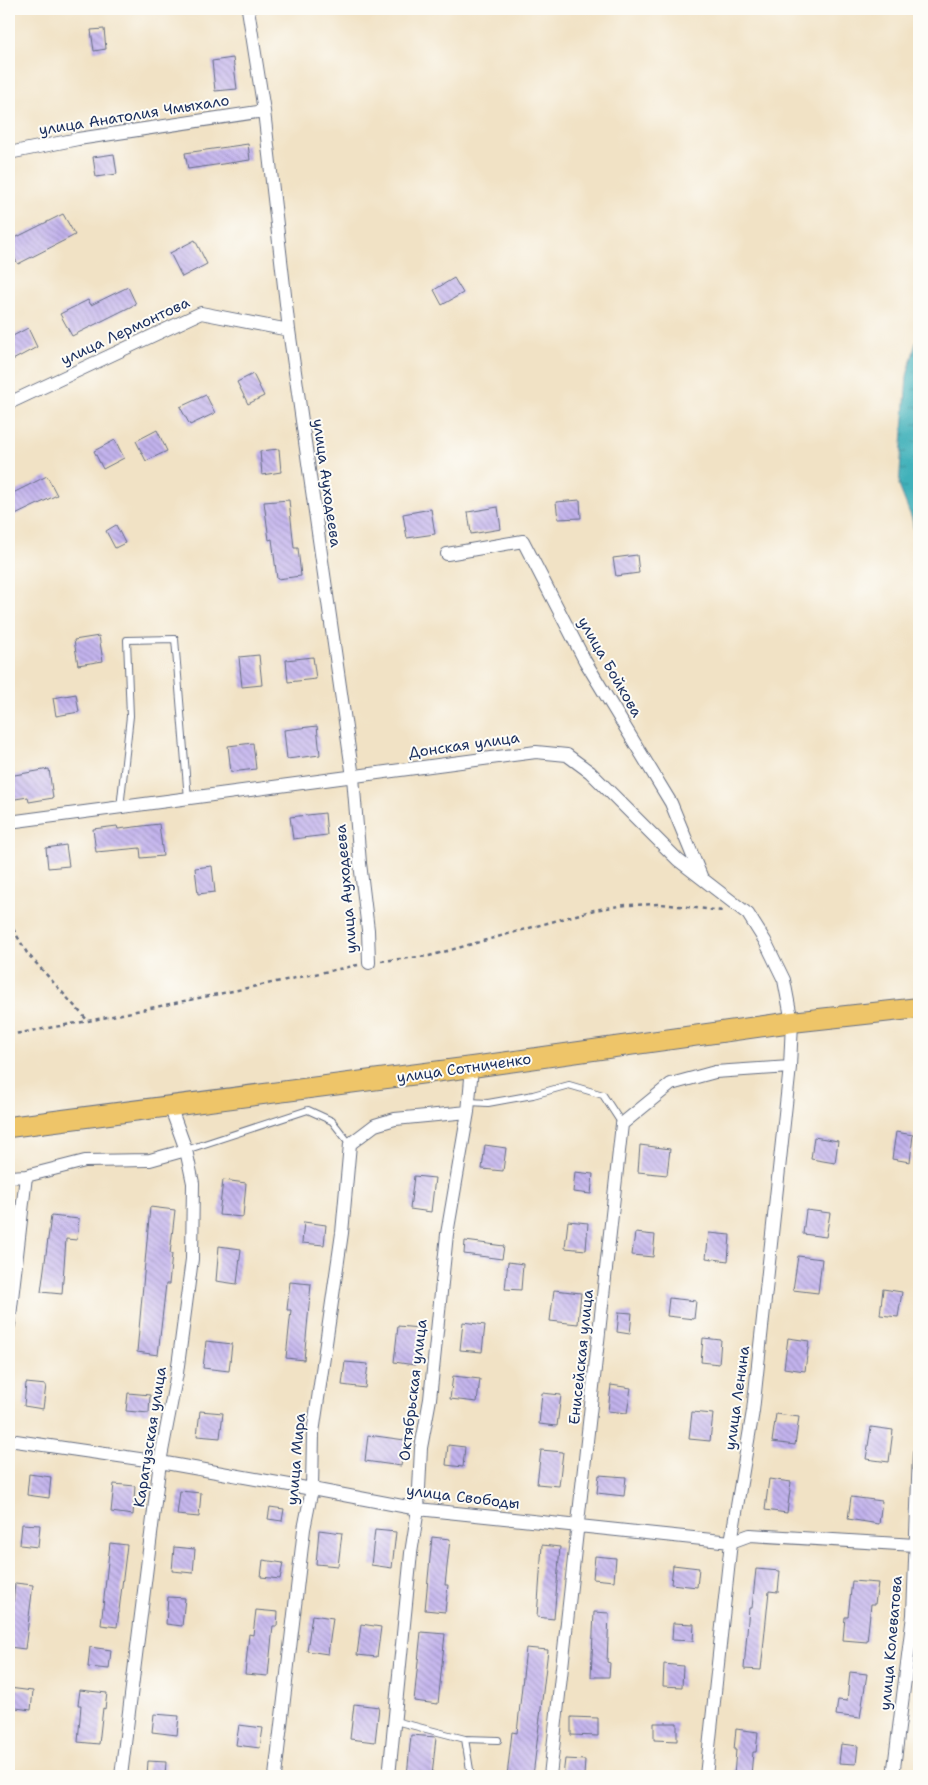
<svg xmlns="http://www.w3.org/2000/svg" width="928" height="1785" font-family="'Shantell Sans',sans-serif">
<defs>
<pattern id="water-ripples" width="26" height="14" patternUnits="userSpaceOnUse" patternTransform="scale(1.25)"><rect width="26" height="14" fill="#41b1ba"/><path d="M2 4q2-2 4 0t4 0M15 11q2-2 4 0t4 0" fill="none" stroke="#36909a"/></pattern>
<pattern id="building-back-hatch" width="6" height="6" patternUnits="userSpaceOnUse" patternTransform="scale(1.25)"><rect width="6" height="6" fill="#c3b3ed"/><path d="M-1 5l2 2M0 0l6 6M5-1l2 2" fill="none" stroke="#9e92c3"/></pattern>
</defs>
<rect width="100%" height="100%" fill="#fdfcf7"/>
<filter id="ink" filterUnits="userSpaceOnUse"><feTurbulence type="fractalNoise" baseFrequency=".02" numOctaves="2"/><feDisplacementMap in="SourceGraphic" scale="10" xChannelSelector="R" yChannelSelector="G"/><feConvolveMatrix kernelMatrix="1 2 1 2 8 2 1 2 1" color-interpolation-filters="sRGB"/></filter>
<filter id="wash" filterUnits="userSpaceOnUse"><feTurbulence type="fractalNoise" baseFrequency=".0096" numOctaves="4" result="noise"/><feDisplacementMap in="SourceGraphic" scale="20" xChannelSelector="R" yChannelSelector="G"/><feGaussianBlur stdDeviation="1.12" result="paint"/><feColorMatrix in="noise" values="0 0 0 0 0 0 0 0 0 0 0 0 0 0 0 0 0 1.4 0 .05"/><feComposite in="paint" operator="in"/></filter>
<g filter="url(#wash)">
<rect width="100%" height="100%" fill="#f1e2c5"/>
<path fill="url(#water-ripples)" stroke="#2e708c" d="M919 331V564L912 519 899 486 907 376Z"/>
<g id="blocks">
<path fill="url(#building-back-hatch)" d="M104 29 106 49 94 51 91 30Z
M233 58 237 89 215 91 212 61Z
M248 144 250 160 188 169 185 153Z
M114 154 117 174 96 177 93 157Z
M63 214 75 235 18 264 9 248V241Z
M195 240 207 264 182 277 170 253Z
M454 278 463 293 442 305 434 290Z
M128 287 136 304 72 336 60 314 88 300 91 305Z
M28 328 37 347 9 362V338Z
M253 374 264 396 248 404 237 382Z
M206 395 215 413 190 425 180 407Z
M157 430 167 451 146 461 136 441Z
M115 440 124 458 103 469 94 451Z
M279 449 281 472 262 475 260 451Z
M47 476 57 495 9 518V495Z
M289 500 294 548H298L301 576 277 579 272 539 269 540 264 502Z
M580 500 581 518 558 519 556 502Z
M498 507 501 529 471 534 468 512Z
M431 509 435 534 407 538 403 514Z
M116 525 125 543 115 548 106 531Z
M637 555 639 573 616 576 613 558Z
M99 636 103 661 78 665 74 640Z
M259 655 262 685 242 687 239 657Z
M313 657 316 679 288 682 286 660Z
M76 694 79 712 56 716 53 698Z
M317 726 320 755 287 759 284 730Z
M253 743 256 769 231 772 228 746Z
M49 769 53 798 29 802 28 797 9 800V776Z
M325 813 327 835 293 839 290 817Z
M159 824 163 856 141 858 140 848 96 852 93 829 117 826 118 829Z
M66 845 69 866 48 868 46 848Z
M212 866 215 892 198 894 195 868Z
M896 1132 913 1135 910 1162 892 1159Z
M814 1137 838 1141 835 1163 811 1159Z
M485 1145 506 1148 503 1171 482 1169Z
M640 1145 670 1149 667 1175 638 1172Z
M575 1172 593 1174 591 1194 573 1192Z
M414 1176 435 1178 431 1212 410 1209Z
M223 1180 246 1183 243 1217 219 1215Z
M150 1207 175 1210 170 1254H172L169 1284H166L158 1355 137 1352Z
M806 1210 830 1213 826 1237 803 1234Z
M51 1216 79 1219 77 1240 66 1239 62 1294 41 1292Z
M568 1221 588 1223 586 1250 565 1248Z
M304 1222 326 1225 324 1245 302 1243Z
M635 1233 655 1235 653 1257 632 1255Z
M709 1233 730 1235 728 1261 706 1258Z
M465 1241 504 1246 502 1259 464 1254Z
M219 1246 241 1249 237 1284 216 1281Z
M798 1256 822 1259 818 1293 793 1290Z
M508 1262 523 1264 521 1290 505 1289Z
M290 1282 311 1284 304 1360 286 1358 291 1310H287Z
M883 1289 902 1292 898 1317 880 1315Z
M554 1290 581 1293 578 1324 550 1321Z
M669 1298 696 1301 694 1319 667 1316Z
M619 1312 632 1313 630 1334 617 1332Z
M463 1322 485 1325 482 1352 460 1350Z
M398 1326 419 1328 415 1365 394 1362Z
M703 1338 721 1340 719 1364 701 1362Z
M788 1338 809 1341 805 1371 784 1368Z
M206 1341 232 1344 229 1371 203 1368Z
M345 1362 368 1364 365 1388 342 1385Z
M453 1376 480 1379 477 1402 450 1399Z
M26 1383 46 1385 43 1409 24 1406Z
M611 1385 631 1388 627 1413 608 1411Z
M128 1393 150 1395 149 1413 126 1411Z
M542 1393 561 1395 557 1426 539 1424Z
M200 1411 223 1413 220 1438 197 1436Z
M692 1412 713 1414 710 1441 689 1439Z
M776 1414 799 1417 795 1445 772 1442Z
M871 1427 893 1430 889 1462 866 1459Z
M368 1435 405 1440 401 1466 365 1461Z
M448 1445 465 1447 463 1467 446 1465Z
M541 1450 563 1452 559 1486 537 1484Z
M29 1474 51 1477 49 1498 27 1495Z
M599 1475 626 1477 624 1496 597 1493Z
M769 1479 791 1482 787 1513 765 1510Z
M114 1484 135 1486 133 1515 111 1512Z
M180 1491 201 1493 199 1517 177 1515Z
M851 1497 882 1501 879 1524 848 1519Z
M270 1507 284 1509 282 1521 268 1519Z
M22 1524 40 1525 38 1547 20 1545Z
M319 1530 342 1533 338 1566 316 1564Z
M375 1530 396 1532 392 1568 371 1565Z
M432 1537 450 1539 445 1585H448L445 1612 425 1610Z
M110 1543 127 1545 117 1627 101 1625Z
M542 1545 560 1547 554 1619 537 1617Z
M174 1547 195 1549 193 1573 172 1571Z
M595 1556 616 1558 614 1581 593 1579Z
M263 1560 283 1563 280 1579 261 1577Z
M673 1565 699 1568 697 1587 671 1584Z
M756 1569 780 1571 778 1592 769 1591 761 1670 744 1669 749 1608H752Z
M852 1581 878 1583 875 1604H871L867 1642 843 1640 845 1617H848Z
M15 1583 33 1585 25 1649 9 1647V1613L12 1614Z
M168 1597 185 1598 182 1626 166 1624Z
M256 1610 278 1612 277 1626H273L268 1676 245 1674 249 1634 253 1635Z
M594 1612 609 1613 607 1662 610 1663 609 1677H591Z
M312 1615 333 1618 328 1654 307 1651Z
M673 1623 694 1624 693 1641 672 1640Z
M361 1624 381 1627 377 1657 357 1655Z
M421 1632 445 1634 438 1704 414 1701Z
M90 1647 111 1650 109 1669 88 1667Z
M526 1648 548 1650 533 1776H507L512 1732 517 1733Z
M664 1664 683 1666 682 1687 663 1686Z
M850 1672 867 1674 860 1718 836 1715 838 1700 847 1701Z
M9 1688 33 1691 31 1710 9 1707Z
M80 1690 107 1693 105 1709 103 1708 99 1744 78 1742 81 1705H78Z
M354 1704 379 1707 375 1742 350 1739Z
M154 1714 179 1716 177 1735 152 1732Z
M571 1717 598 1718V1736L571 1735Z
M654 1723H677V1741L654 1740Z
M239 1725 263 1728 260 1748 236 1745Z
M736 1729 758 1732 756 1752H753L751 1776H734L736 1750H734Z
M411 1735 436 1737 432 1776H407Z
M841 1744 858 1746 856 1764 839 1763Z
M565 1759 585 1760 584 1776H563Z
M148 1761 166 1762 165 1776H147Z"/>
</g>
</g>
<g filter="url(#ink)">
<use href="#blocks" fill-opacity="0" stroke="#666e82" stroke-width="1"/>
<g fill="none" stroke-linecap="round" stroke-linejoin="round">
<defs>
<path id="service" d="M120 808 130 716 127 640 175 639 188 799
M469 1102 488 1103 533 1095 569 1085 603 1095 622 1124
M186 1150 308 1110 332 1121 350 1144
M395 1721 465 1739 471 1776
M465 1739 498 1740"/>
<path id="minor" d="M248 9 264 111 289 330 353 777 360 863 368 930 369 963
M9 153 78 139 264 111
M9 403 201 313 289 330
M447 554 523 541 585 661 671 803 701 876
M9 822 536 752 567 755 590 772 678 860 748 914 765 941 784 980 792 1022 790 1067 753 1411 731 1542 706 1776
M9 1177 26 1176 85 1161 150 1160 186 1150
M9 1325 26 1176
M9 1440 160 1462 312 1489 418 1509 731 1542 750 1535 915 1545
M121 1776 160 1462 177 1373 192 1259 193 1183 186 1150 170 1106
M275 1776 304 1529 312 1489 313 1433 342 1233 350 1144 375 1125 395 1119 468 1112
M389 1776 411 1553 418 1509 421 1448 430 1399 447 1234 468 1112 472 1067
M550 1776 622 1124 671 1084 715 1072 790 1067
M893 1776 913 1615 919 1453"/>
<path id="primary" d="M9 1127 472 1067 792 1022 919 1008"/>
</defs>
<use href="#service" stroke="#666e82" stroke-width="8"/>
<use href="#minor" stroke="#666e82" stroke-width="14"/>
<use href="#primary" stroke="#666e82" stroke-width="22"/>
<path stroke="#666e82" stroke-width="2.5" stroke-dasharray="4 4" stroke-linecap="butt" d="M9 922 27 953 88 1021
M381 961 429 956 594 910 626 905 661 904 723 911
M9 1035 88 1021 358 965"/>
<use href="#service" stroke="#fff" stroke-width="6"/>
<use href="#minor" stroke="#fff" stroke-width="12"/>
<use href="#primary" stroke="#eec569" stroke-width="20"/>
</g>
</g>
<g text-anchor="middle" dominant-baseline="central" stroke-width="4" stroke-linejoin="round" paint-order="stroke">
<g font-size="15" fill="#1b2f5e" stroke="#fdfcf7">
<text transform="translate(134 115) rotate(-9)">улица Анатолия Чмыхало</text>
<text transform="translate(125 331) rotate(-25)">улица Лермонтова</text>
<text transform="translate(327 483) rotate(82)">улица Ауходеева</text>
<text transform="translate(610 667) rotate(60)">улица Бойкова</text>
<text transform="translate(464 745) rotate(-8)">Донская улица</text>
<text transform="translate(346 889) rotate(-95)">улица Ауходеева</text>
<text transform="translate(464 1068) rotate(-8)">улица Сотниченко</text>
<text transform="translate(581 1357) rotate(-84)">Енисейская улица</text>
<text transform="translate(413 1390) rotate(-83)">Октябрьская улица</text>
<text transform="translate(737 1398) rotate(-82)">улица Ленина</text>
<text transform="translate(150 1437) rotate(-81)">Каратузская улица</text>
<text transform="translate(296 1459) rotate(-85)">улица Мира</text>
<text transform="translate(463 1497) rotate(7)">улица Свободы</text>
<text transform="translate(891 1643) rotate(-85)">улица Колеватова</text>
</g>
</g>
<rect width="928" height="1785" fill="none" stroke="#fdfcf7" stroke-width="30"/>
</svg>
